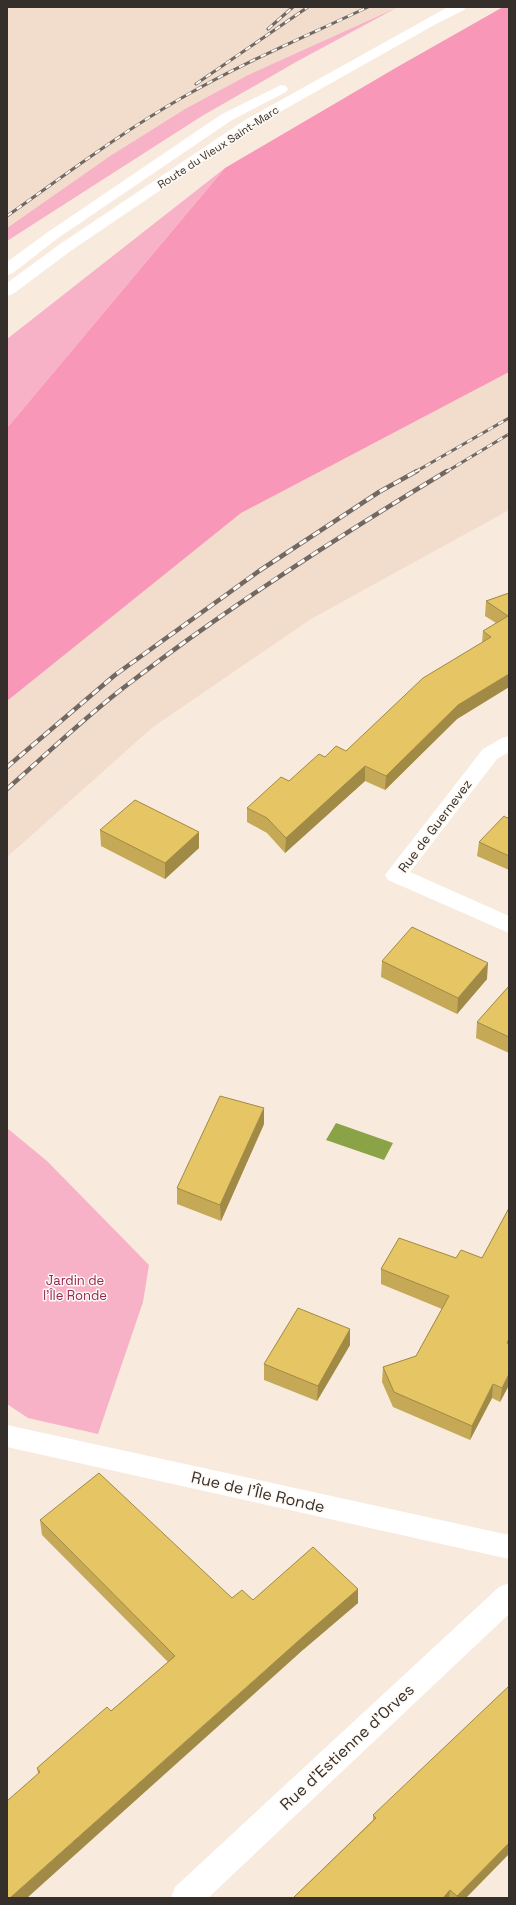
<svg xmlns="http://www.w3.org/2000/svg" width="516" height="1905" font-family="'Space Grotesk',sans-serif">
<rect width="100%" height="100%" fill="#f9eade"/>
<path fill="#f2dccc" d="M7 7H397L248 75 185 109 110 156 7 228Z
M509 372V510L311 619 153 727 7 857V701L241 513Z"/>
<path fill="#f8b2c7" d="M398 7 296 62 202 116 7 241V228L110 156 185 109 248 75Z
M225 168 7 428V339Z
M7 1128 47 1161 149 1265 143 1302 98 1434 28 1418 7 1404Z"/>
<path fill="#f897b7" d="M503 7H509V372L241 513 7 701V428L225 168 399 66Z"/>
<path fill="#8ba347" d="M336 1123 393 1143 384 1160 326 1140Z"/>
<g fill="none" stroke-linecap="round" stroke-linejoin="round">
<path fill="#fff" fill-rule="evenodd" d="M509 736V752L497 759 410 872 509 916V933L388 880 385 875 483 749 502 738Z
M7 1425 509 1535V1559L7 1447Z"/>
<path fill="#fff" fill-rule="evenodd" d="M509 1583V1614L208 1898H171L175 1887 499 1587Z"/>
<path fill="#fff" fill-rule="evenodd" d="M448 7H466L464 10 436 24 255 126 72 250 13 294 7 296V283L60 244 245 120Z
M281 85 286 86 288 89 286 92 232 120 58 238 13 273 7 275V262L48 232 222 114Z"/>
<defs>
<path id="rail-far1" d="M268 29 293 7
M196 84 308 7
M7 216C65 175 123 131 185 96 244 62 307 36 368 7
M415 472 509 418
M446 472 509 434"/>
<path id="rail" d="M7 767 115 675 259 571 379 492 417 471
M7 789C48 753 87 715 131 682 231 605 339 536 447 471"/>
</defs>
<use href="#rail-far1" stroke="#716862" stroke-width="3"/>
<use href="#rail" stroke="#716862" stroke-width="4.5"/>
<use href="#rail-far1" stroke="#fff9f4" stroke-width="2" stroke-dasharray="6" stroke-linecap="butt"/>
<use href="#rail" stroke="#fff9f4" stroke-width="3" stroke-dasharray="8" stroke-linecap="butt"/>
</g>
<path fill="#c5a956" d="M509 593V687L457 719 385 790 365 781 285 853 267 833 247 822V808L325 757 346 751 482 643 483 631 496 623 485 616 486 601Z
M509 816V870L477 856 479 842Z
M100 830 199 832V848L165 879 101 846Z
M382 961 487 979 457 1014 381 977Z
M509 986V1053L476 1038 477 1022Z
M264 1124 221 1221 177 1204V1188Z
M509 1208V1385L500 1402 492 1398 470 1440 393 1407 382 1382 383 1367 416 1356 442 1309 381 1284V1269L456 1258H482Z
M350 1329V1345L317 1401 264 1380V1364Z
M40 1520 232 1598 253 1600 358 1589V1603L304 1649 38 1774 37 1768 111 1711 168 1662 42 1535Z
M373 1815 466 1898H293L373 1820Z"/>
<path fill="#a08a46" d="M509 674V687L457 719 385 790 386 776 458 705Z
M365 766V781L285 853 286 838Z
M199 832V848L165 879V863Z
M488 963 487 979 457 1014 458 998Z
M264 1108V1124L221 1221 220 1205Z
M350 1329V1345L317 1401 318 1386Z
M509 1374V1385L500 1402 502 1388Z
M493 1384 492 1398 470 1440 472 1426Z
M358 1589V1603L304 1649 27 1898H10L305 1635Z
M509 1843V1854L466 1898H456L457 1896Z
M450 1890 449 1898H443Z"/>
<path fill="#e5c564" stroke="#a08a46" d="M509 593V674L458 705 386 776 365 766 286 838 267 818 247 808 281 777 289 781 319 754 325 757 336 746 346 751 423 678 491 637 483 631 508 616 486 601Z
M135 800 199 832 165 863 100 830Z
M504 816 507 818 509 816V856L479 842Z
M412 927 488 963 458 998 382 961Z
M509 986V1037L477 1022Z
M220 1096 264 1108 220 1205 177 1188Z
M509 1208V1339L507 1343 509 1344V1374L502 1388 493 1384 472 1426 394 1392 383 1367 416 1356 449 1296 381 1269 399 1238 456 1258 461 1250 482 1258Z
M298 1308 350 1329 318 1386 264 1364Z
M99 1473 232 1598 242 1590 253 1600 313 1547 358 1589 305 1635 10 1898H7V1801L40 1772 37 1768 107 1707 111 1711 175 1656 40 1520Z
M509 1686V1843L457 1896 450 1890 443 1898H293L376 1818 373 1815Z"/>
<g text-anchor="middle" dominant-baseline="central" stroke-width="3" stroke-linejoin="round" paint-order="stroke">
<g font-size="11" fill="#352f2b" stroke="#fff9f4">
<text transform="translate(218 147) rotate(-33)">Route du Vieux Saint-Marc</text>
</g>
<g font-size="13" fill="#352f2b" stroke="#fff9f4">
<text transform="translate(435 826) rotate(-53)">Rue de Guernevez</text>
</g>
<g font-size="13" fill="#952555" stroke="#fff9f4">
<text x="75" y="1280">Jardin de<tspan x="75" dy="15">l'Île Ronde</tspan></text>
</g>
<g font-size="16" fill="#352f2b" stroke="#fff9f4">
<text transform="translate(258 1492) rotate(13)">Rue de l'Île Ronde</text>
<text transform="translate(347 1747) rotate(-43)">Rue d'Estienne d'Orves</text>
</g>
</g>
<rect width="516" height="1905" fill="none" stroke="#352f2b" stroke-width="16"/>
</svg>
